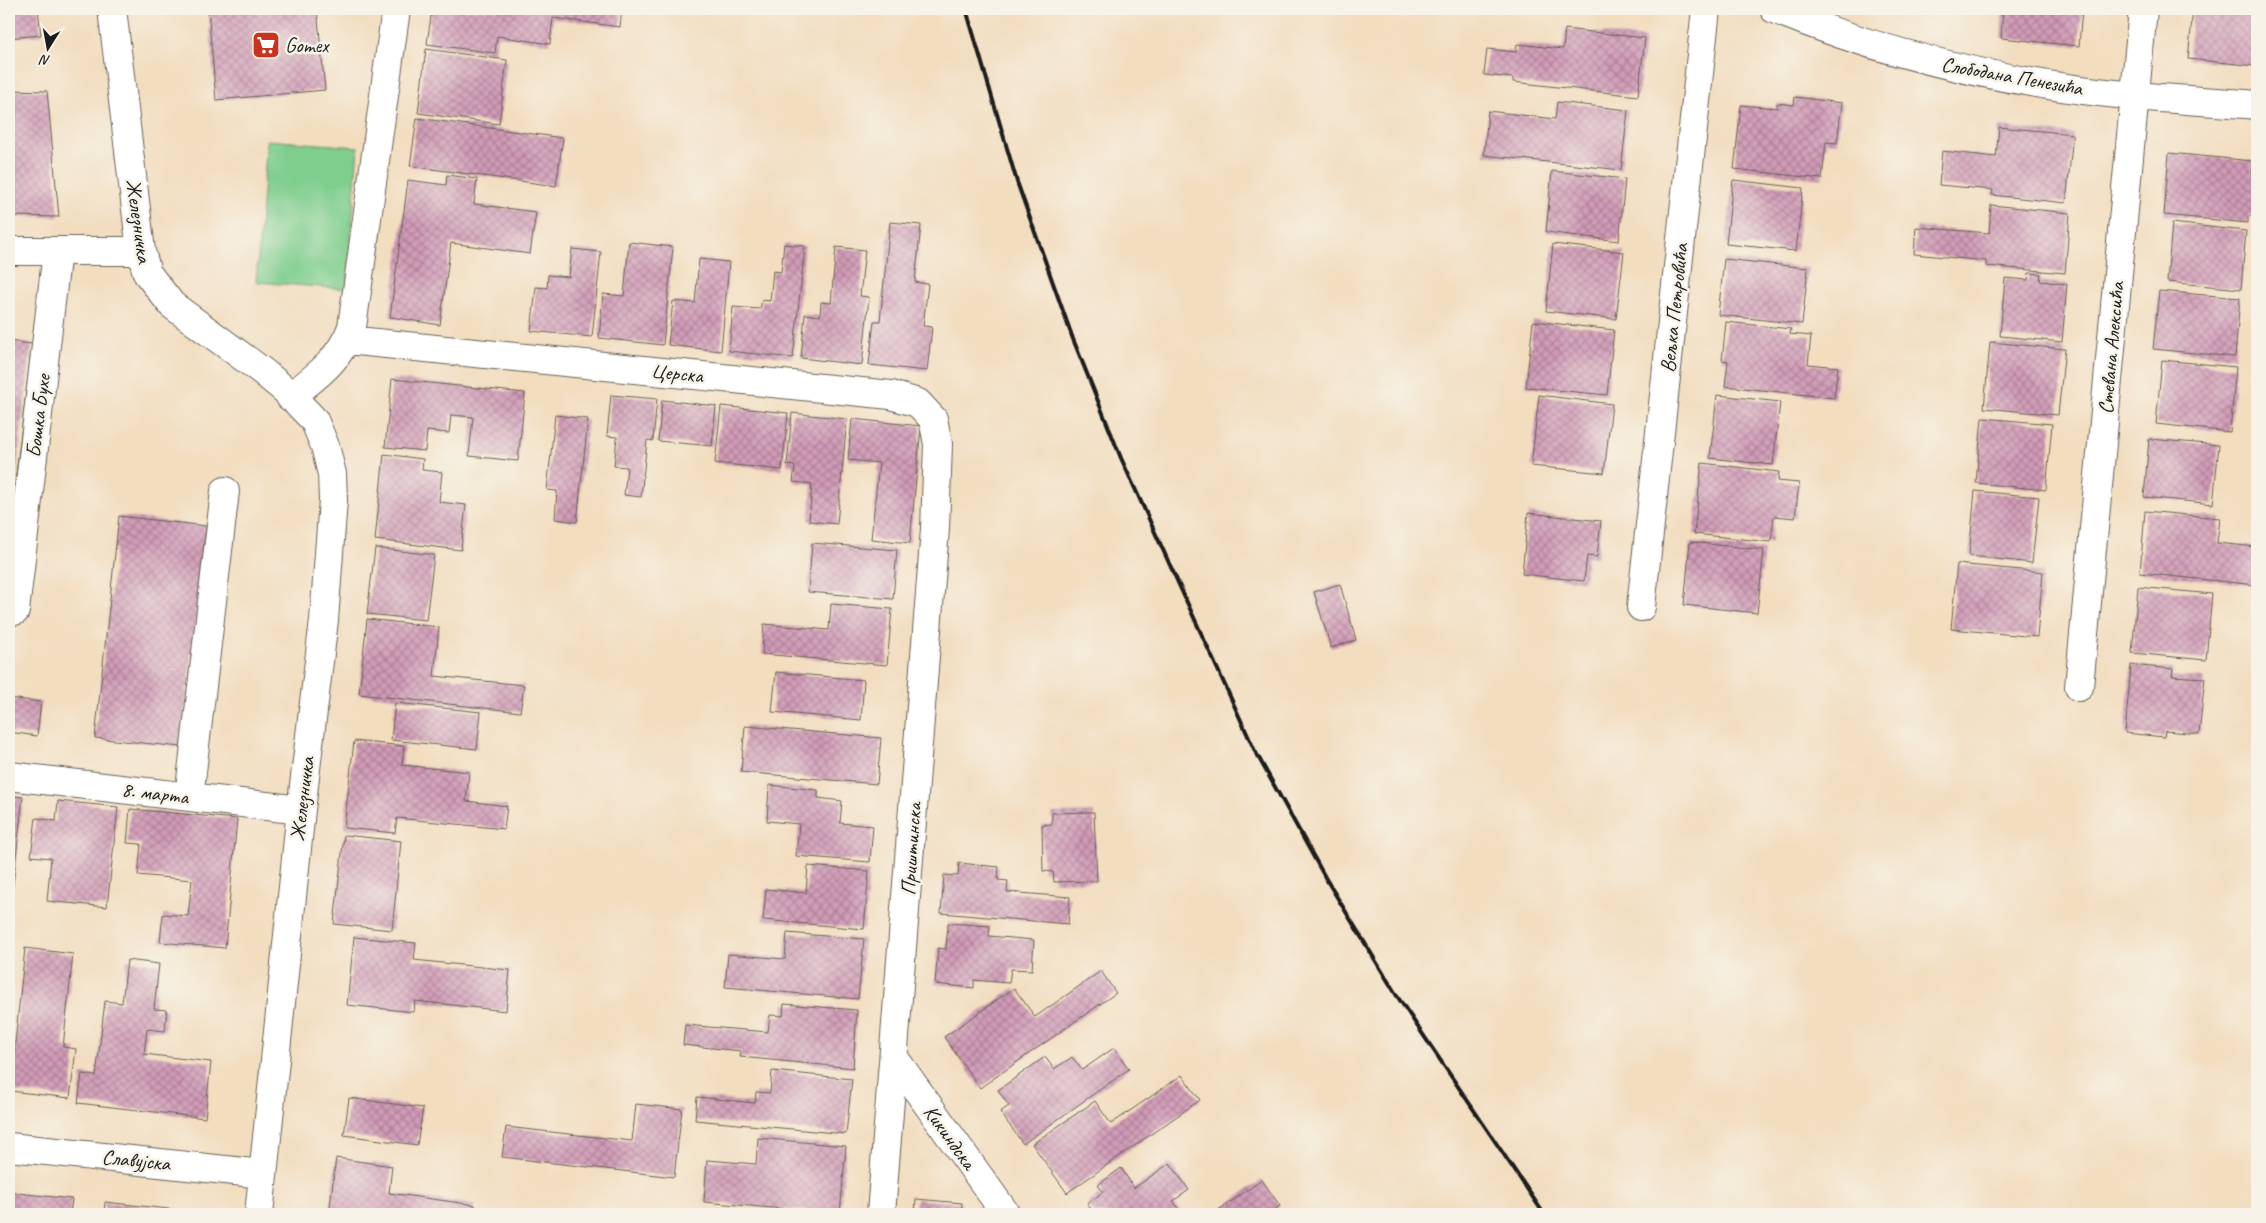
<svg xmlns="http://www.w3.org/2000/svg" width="2266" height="1223" font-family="Caveat,sans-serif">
<defs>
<pattern id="building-cross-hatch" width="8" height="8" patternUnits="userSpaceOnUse" patternTransform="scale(1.25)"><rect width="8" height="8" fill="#d19bb7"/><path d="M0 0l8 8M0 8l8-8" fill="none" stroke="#a97e94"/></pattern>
</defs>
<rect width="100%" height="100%" fill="#f7f3e8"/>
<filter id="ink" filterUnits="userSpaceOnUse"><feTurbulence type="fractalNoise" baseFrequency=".02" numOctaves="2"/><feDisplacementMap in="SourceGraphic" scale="10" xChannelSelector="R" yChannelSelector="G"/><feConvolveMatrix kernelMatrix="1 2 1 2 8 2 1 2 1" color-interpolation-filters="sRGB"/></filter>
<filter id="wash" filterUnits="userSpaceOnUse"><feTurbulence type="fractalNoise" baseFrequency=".0096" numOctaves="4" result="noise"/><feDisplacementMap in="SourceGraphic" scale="20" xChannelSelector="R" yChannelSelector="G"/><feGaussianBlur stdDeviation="1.12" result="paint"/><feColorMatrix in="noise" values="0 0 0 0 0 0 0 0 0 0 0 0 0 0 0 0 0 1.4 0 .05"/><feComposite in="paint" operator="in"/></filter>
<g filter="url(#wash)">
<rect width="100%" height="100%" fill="#f2ddbf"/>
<path fill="#7fce8e" stroke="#4e7555" d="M267 140 358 147 347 289 256 282Z"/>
<g id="blocks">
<path fill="url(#building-cross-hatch)" d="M9 9H38L41 35 9 38Z
M208 9H317L325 90 216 100Z
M432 9H622L620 27 553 18 550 44 497 36 495 53 427 44Z
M2003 9H2082L2079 46 2001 38Z
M2193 9H2257V66L2188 59Z
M1565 29 1645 38 1638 96 1513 82V78L1484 75 1487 49 1516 52 1517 44 1563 49Z
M426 49 507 60 499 124 418 113Z
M9 90 47 91 59 217 9 216Z
M1795 97 1842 103 1837 143 1826 142 1822 179 1734 169 1741 105 1777 108V103L1794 105Z
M1557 102 1628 110 1621 170 1484 155 1488 111 1555 119Z
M417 118 563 138 556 186 410 166Z
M1999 127 2073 134 2066 203 1992 195 1993 190 1939 185 1942 151 1996 157Z
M2169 153 2253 161 2252 173H2257V217L2248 216V223L2164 215Z
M1552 171 1625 179 1619 241 1546 232Z
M447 175 477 179 474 204 536 212 530 254 451 243 440 325 390 317 408 180 446 185Z
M1733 180 1803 188 1796 251 1726 244Z
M1991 205 2070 213 2065 273 1986 266V261L1914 254 1916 227 1989 233Z
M890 222 921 225 915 282 928 284 923 326 932 327 927 371 869 365 874 321H880Z
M2172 223 2246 231 2241 289 2167 282Z
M629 242 673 247 663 345 599 338 603 294 624 296Z
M784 244 805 246 793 358 729 351 733 307 760 309 762 300 770 301 773 271 781 272Z
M1553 244 1624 252 1616 319 1546 311Z
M836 247 865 250 860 296 869 297 862 365 801 358 805 314 820 316 821 302 831 303Z
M572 249 601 252 592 337 531 331 536 287 547 288 548 275 569 277Z
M699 259 729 262 721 351 668 345 673 301 695 303Z
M1724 259 1808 268 1802 324 1718 315Z
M2029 273 2041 274 2040 281 2067 284 2062 342 2000 336 2005 278 2028 280Z
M2159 291 2240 298 2235 357 2153 349Z
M1533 321 1614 330 1607 395 1526 387Z
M1726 322 1791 329 1790 334 1811 336 1808 364 1838 367 1834 398 1725 386 1728 361 1722 360Z
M9 341 32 344 10 522H9Z
M1990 342 2065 349 2058 415 1984 408Z
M2162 360 2236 367 2230 432 2156 424Z
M392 379 525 393 518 461 469 456 473 417 451 415 449 433 427 431 425 451 385 447Z
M611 395 657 399 653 441 647 440 641 497 624 495 627 467 614 466 617 437 607 436Z
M1539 395 1612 404 1604 473 1531 466Z
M1717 395 1780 402 1773 465 1710 458Z
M662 400 716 406 712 446 658 441Z
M721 406 788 413 782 470 715 463Z
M792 413 847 419 837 524 809 521 812 484 793 482 795 466 787 465Z
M555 415 588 419 577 522 555 519 557 491 547 490Z
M1982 418 2052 424 2046 490 1976 483Z
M852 419 921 426 910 543 871 539 879 463 848 460Z
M2149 439 2219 445 2213 504 2144 497Z
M384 454 423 459 422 470 442 472 439 502 466 505 461 550 375 540Z
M1702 463 1779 472 1778 481 1799 483 1795 518 1774 516 1771 542 1694 534Z
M1975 491 2039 497 2032 563 1969 556Z
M2145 511 2220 518 2217 543 2257 547V585L2140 573Z
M1528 513 1601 521 1597 557 1587 556 1584 581 1522 574Z
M119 516 206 526 181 747 95 738Z
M1690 542 1764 550 1757 613 1684 605Z
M812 543 897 550 893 599 808 592Z
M375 548 434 555 426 620 367 614Z
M1957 564 2043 572 2037 637 1951 629Z
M1340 584 1356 640 1331 648 1314 592Z
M2138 587 2212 594 2206 660 2132 653Z
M831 604 892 609 887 665 762 654 764 624 829 630Z
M367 619 439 627 434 676 524 685 520 712 359 694Z
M2131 665 2173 669 2172 676 2205 678 2199 734 2165 731 2164 737 2125 733Z
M776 672 864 680 861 720 772 712Z
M9 698 41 702 37 736 9 732Z
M395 703 481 712 477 749 391 740Z
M745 726 881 738 877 784 741 772Z
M354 741 404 746 402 765 469 772 466 801 507 806 504 829 397 818 395 833 344 828Z
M769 785 818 790V798L842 801 840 823 873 826 870 862 796 856 799 824 767 821Z
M9 795 23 797 10 910H9Z
M58 801 118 807 107 907 47 901 51 858 31 856 36 818 56 821Z
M130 809 237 819 225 948 160 942 163 914 188 916 192 880 138 875 141 844 127 843Z
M1094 812 1097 881 1054 882 1053 872 1043 871 1042 825 1052 824V813Z
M344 835 401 841 392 930 334 924Z
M959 863 999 867 998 880 1008 881 1007 892 1070 897 1068 924 941 913 944 875 958 876Z
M808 866 869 871 864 929 763 920 766 889 806 893Z
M948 923 990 926 989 936 1034 940 1032 970 1011 969 1009 983 974 980V988L935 984 938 948 946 949Z
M787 933 864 939 858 999 725 987 728 954 785 959Z
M354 937 416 943 414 960 510 970 506 1011 415 1001 414 1012 347 1005Z
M25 948 73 954 63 1047 76 1049 70 1098 10 1091Z
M127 960 159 964 154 1009 167 1010 165 1031 147 1029 144 1054 211 1062 205 1118 78 1103 82 1074 96 1076 105 1001 122 1003Z
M1101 971 1116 993 980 1088 944 1037 1014 988 1035 1017Z
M784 1004 857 1010 853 1068 740 1057 741 1051 683 1045 685 1025 768 1032 770 1015 783 1016Z
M1114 1048 1129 1069 1023 1144 1000 1112 1009 1106 998 1090 1045 1057 1054 1069 1072 1057 1082 1070Z
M772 1071 852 1079 846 1134 695 1120 697 1097 755 1103 756 1092 770 1093Z
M1182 1075 1200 1100 1067 1193 1032 1144 1095 1101 1111 1124Z
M349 1098 423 1108 417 1145 344 1135Z
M636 1104 682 1109 674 1177 502 1157 506 1127 632 1141Z
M758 1138 846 1146 840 1214 704 1202 707 1160 756 1164Z
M336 1158 392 1166 389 1193 475 1205 474 1214H329Z
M1170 1163 1189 1190 1173 1201 1182 1214H1095L1087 1204 1103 1192 1098 1185 1121 1168 1134 1188Z
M1262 1180 1280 1206 1268 1214H1213Z
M9 1192 72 1199 70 1214H9Z
M916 1199 962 1203 961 1214H915Z
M105 1202 196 1212V1214H104Z"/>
</g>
</g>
<g filter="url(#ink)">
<use href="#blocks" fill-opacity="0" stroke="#676055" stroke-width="1"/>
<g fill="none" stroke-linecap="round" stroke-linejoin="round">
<defs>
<path id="minor" d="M112 9 141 251 147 273 172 305 262 371 285 390 314 420 325 446 332 474 333 500 324 620 301 810 259 1214
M1774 9C1866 47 1963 72 2061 87 2126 97 2192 100 2257 105
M9 251H141
M347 340 891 395 918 403 933 419 938 444 935 529 881 1214
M290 397C317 376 340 360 352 327L396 9
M1641 607 1706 9
M15 611 57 251
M2079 687 2143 9
M9 776 301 810
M189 797 225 491
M895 1059 1006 1214
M9 1147 263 1174"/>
</defs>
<use href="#minor" stroke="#676055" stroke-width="30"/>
<use href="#minor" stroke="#fff" stroke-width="28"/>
<path stroke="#1c1c1c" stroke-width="4" d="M966 9 1017 182 1073 339 1121 458 1255 751 1326 879 1397 996 1544 1214"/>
</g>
</g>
<defs>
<symbol id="supermarket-square" viewBox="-11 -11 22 22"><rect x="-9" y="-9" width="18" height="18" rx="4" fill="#c8321e" stroke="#f7f3e8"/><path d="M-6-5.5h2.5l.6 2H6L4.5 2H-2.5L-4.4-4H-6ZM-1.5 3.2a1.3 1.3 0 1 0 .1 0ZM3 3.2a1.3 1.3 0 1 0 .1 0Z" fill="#fff"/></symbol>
</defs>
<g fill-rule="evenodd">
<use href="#supermarket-square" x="250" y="29" width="32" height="32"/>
</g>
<g text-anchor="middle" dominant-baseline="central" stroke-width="5" stroke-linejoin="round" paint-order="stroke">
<g font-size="21" fill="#1c1c1c" stroke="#f7f3e8" text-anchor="start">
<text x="285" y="45">Gomex</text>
</g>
<g font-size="21" fill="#1c1c1c" stroke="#f7f3e8">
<text transform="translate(2012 76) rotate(10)">Слободана Пенезића</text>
<text transform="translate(139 221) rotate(82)">Железничка</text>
<text transform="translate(1674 308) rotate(-84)">Вељка Петровића</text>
<text transform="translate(2111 348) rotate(-85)">Стевана Алексића</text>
<text transform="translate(677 373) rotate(6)">Церска</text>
<text transform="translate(38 416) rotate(-83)">Бошка Бухе</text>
<text transform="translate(155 793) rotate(7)">8. марта</text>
<text transform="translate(302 799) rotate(-83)">Железничка</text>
<text transform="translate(911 849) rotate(-86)">Приштинска</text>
<text transform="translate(950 1137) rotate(54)">Кикиндска</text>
<text transform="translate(136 1160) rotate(6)">Славујска</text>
</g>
</g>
<rect width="2266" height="1223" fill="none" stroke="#f7f3e8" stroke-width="30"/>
<g transform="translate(48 48) rotate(191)" stroke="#f7f3e8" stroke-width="4" paint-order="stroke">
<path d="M0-4L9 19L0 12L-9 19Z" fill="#1c1c1c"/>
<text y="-8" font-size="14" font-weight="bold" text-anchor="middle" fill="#1c1c1c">N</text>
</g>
</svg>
